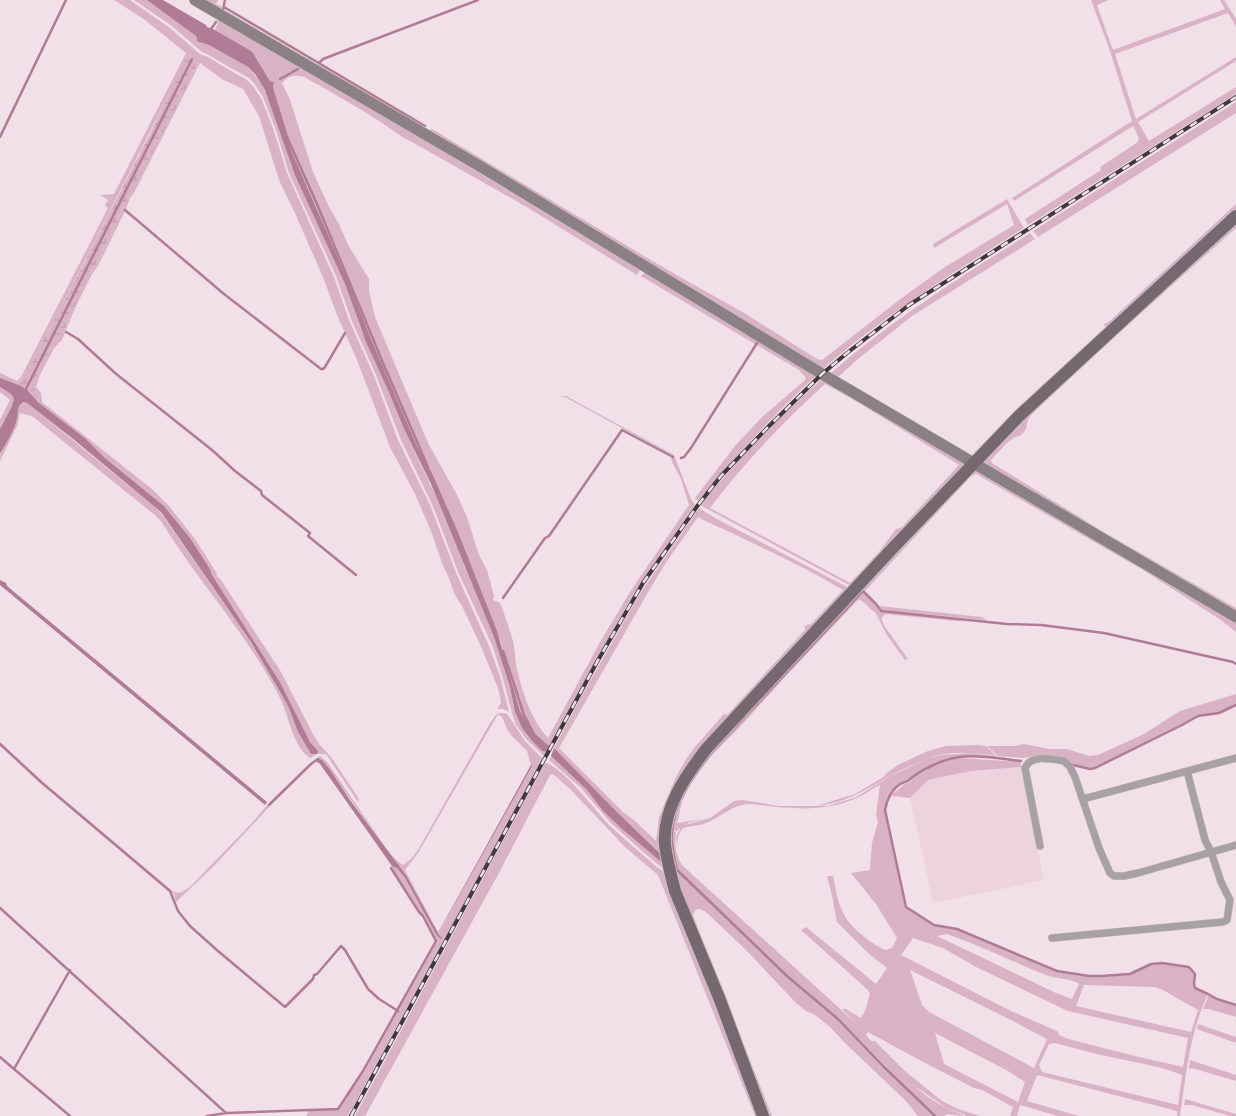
<svg xmlns="http://www.w3.org/2000/svg" width="1236" height="1116" font-family="Inter,sans-serif">
<defs>
<pattern id="wetland-marsh" width="20" height="14" patternUnits="userSpaceOnUse"><rect width="20" height="14" fill="#d9b2c4"/><path d="M1 5h8M5 5V1M11 12h8M15 12V8" fill="none" stroke="#ba99a8"/></pattern>
</defs>
<rect width="100%" height="100%" fill="#f1e0e7"/>
<path fill="#ecd3de" d="M1021 767 1044 880 933 903 910 798 928 780 971 771Z"/>
<path fill="#d9b2c4" fill-rule="evenodd" d="M114 0H130L170 28 200 54 208 57 221 65 247 80 252 85 261 98 274 131 287 173 334 277 349 320 374 376 398 440 430 505 457 575 489 646 500 676 509 712 503 709H497L499 707 501 702 498 688 479 642 462 606 455 595 448 576 442 563 431 531 415 494 390 447 357 360 337 315 323 277 294 211 279 180 259 116 243 89 222 79 200 63 134 193 130 198 126 209 99 264 91 276 76 306 62 340 54 348 39 377 36 387 41 393 42 402 152 489 169 506 195 539 216 572 217 576 221 580 281 672 314 736 319 744 331 757 359 799 358 802 326 754H317L310 758C294 747 290 722 283 705 280 697 276 690 272 683 240 626 195 577 161 521L156 516 32 416 20 413 17 426 0 461C0 445 13 434 17 419 19 412 16 407 23 402L27 403 155 507 161 513 251 642 279 690 289 708 298 732 311 754 318 751 310 742 280 682 212 575 210 569 190 538 164 506 105 458 86 439 39 403C39 395 34 392 33 384L52 346 55 342 59 339 64 331 86 280 96 265 121 212 198 63 189 55 57 315 21 381C14 386 7 382 0 378V373L17 381 21 377 108 208 105 205 108 200 100 195 114 194 186 53 145 20Z
M134 0H147L186 28 196 36 198 40 209 45 248 67 260 82 269 98 291 164 345 284 362 332 388 390 404 429 437 499 494 637 510 687 515 712 522 728 532 741 542 751 548 752 545 757 527 740 516 725 513 717 502 675 492 645 459 574 432 504 401 440 376 375 351 319 336 276 289 173 276 130 263 97 254 83 249 78 222 63 209 55 202 52 172 26Z
M201 0H218L216 4 222 7 221 9 225 10 309 60V62L315 63 425 127 422 129Z
M1091 0H1109L1097 5 1113 50 1225 9 1220 0H1224L1236 19V26L1228 13 1115 54 1136 119 1236 57V61L1138 122 1149 141 1236 87V94L1028 225 1025 219 1101 170 1100 167 1138 142 1139 138 1133 126 1014 201 1012 198 1132 121 1109 48Z
M218 17 302 66 640 270 637 275 525 206 412 142C400 137 385 124 373 117 351 103 327 90 304 77 294 74 288 76 282 83L290 100 313 172 329 207 339 224 348 245 369 279V291L375 317 428 443 458 497 467 517 479 555 487 570 494 596 493 600 500 603C505 615 509 628 513 641 515 649 515 657 516 665 522 691 530 718 548 738L599 644 630 592 689 505 681 479 673 464 670 455 673 457V456L565 397 559 396H566L674 455 691 499 695 505 654 564 629 602 585 680 550 748 533 732 520 711 501 642 458 532 432 473 417 446 371 339 349 283 291 150 276 99 273 85 274 82 270 81 253 53 215 30 218 23 217 20Z
M1236 102V113L1038 237 1033 231Z
M432 129 666 269 744 313 817 359 822 360 903 297 945 267 1014 225 1007 204 934 248 933 244 1007 199 1024 228C955 272 884 315 823 369L429 131Z
M1236 204V211L1107 327 1103 325 1111 320Z
M1236 223V228L1093 356 1034 412 1028 419 1026 429 1023 433 1020 436 1015 437 1007 443 991 460 992 463 1102 531 1236 608V612L986 466 983 462 1025 416Z
M1030 233 1035 239 912 316 858 359 838 377 831 373C893 319 961 277 1030 233Z
M646 272 817 375C774 414 735 457 698 501L695 498 735 446 762 417 804 381 806 378 799 370 757 345V342L755 344 641 276Z
M823 378 963 462 964 465 853 587 700 505C738 459 779 418 823 378ZM825 384 856 401 959 465 902 527 896 529 879 552 850 583 710 508C744 463 783 422 825 384Z
M0 387 11 394 14 399 12 406 0 429V420L10 400 0 392Z
M977 470 1236 620V632L1221 620 1143 570 976 474 970 477 865 591 863 589 860 593 858 590 971 471Z
M699 508 717 519 851 589 675 793 665 857 617 812 554 748 581 697 639 595ZM698 517C710 524 722 528 734 534 771 552 808 569 843 590L811 624 805 626V630L727 715 724 714 694 748 685 761 675 779 659 817 656 841 635 821 623 812 559 748 651 587 667 561Z
M856 592 860 594 778 681 861 594 877 610 885 627 908 659 905 660 887 635 875 612C870 610 866 603 859 599L784 678 739 728 703 764 776 684C763 695 752 710 740 722 713 753 676 785 672 829H671V819L690 775Z
M863 592 876 604 880 612 970 620 957 621 886 614 882 617V620L877 610 861 594Z
M879 606 982 617 986 620 881 610Z
M1236 694V704L1218 713 1198 716 1182 724 1095 767 1090 768 1073 765 1066 760 1036 756 1023 758 998 756 987 746H1015L1024 744 1049 749H1067L1089 756 1098 755 1144 734 1180 711Z
M499 713H505L508 715 525 741 543 759 348 1116H306L309 1110H338L364 1072 437 941 424 915 420 911 391 867 392 865 397 868 405 878 437 936 441 939 442 938 438 935 531 766 527 751 513 737 508 731 502 717 499 715 497 716 418 853 405 870 438 932V933L406 875 320 758H318L311 764 269 805 270 806 214 866 176 902 174 894 170 890 59 796 0 744V742L41 780 171 890C179 895 183 892 190 887L252 823 269 803 306 767 320 756 327 762 391 855 400 863 403 865 411 859 418 850 490 723 496 715Z
M977 745 986 746 996 756C974 753 950 750 929 758L942 755 970 753 1021 760C1003 759 977 753 960 756 940 759 923 770 907 781 905 782 902 783 899 785 888 792 884 804 886 817L905 907 934 926 957 930 1057 972 1089 977H1101L1130 975 1151 964H1162L1189 967 1195 974 1193 984 1195 989 1208 994C1190 1032 1186 1074 1180 1116H1177V1111L1037 1075 1027 1101 1079 1116H1058L1020 1105 1017 1116H1010L1013 1107 982 1090 974 1088 925 1063 868 1032 866 1035 877 1048 871 1041H875L905 1071 942 1101 958 1109 980 1116H967L945 1107 916 1087C929 1100 947 1109 965 1116L945 1114 946 1116H936L885 1066 838 1018 787 975 678 870 675 858 673 831 676 832C674 843 676 859 684 867L859 1026 842 1009H846L861 1018 865 1011 870 994 868 990 801 930 806 927 876 984 887 968 868 953 837 922 832 895 827 876H833C836 890 838 906 846 918 852 928 875 947 886 950L892 948 897 938 876 904 851 873 870 870 872 843 878 822 876 814 880 785C873 788 866 794 859 797 822 814 788 808 750 804 731 805 723 816 706 823 699 826 690 825 682 829L678 836 677 846 676 837 681 827 677 831 673 830 674 822 683 798 677 823 702 819 690 822 685 825 710 818 734 801 743 800 779 806H828L856 797 891 776 922 761C886 774 856 803 816 806L855 794 882 778 888 772 898 765 928 751 946 746ZM947 934C981 946 1013 962 1046 975 1056 979 1070 978 1079 984L1072 999 1056 993 937 936ZM913 938 943 948 976 967 1068 1011 1188 1038 1183 1067 1139 1057 1068 1039 1059 1035 1057 1031 1011 1011 901 955ZM910 970 1011 1020 1047 1039 1034 1068 929 1012 922 1005ZM1084 985 1155 987 1163 990 1198 1010 1191 1032 1076 1006ZM935 1033 1008 1071 1025 1082 1018 1102 944 1064ZM1055 1043C1075 1048 1095 1054 1115 1058 1138 1063 1161 1066 1182 1075L1178 1105 1042 1072 1039 1065 1049 1044Z
M551 756 587 790 603 811 622 829 660 861H662L665 869 660 866 643 852 610 822 581 788 549 760Z
M959 758 1021 762V767L971 771 928 780 910 798 891 796C895 792 900 787 905 784 908 782 909 783 911 781 924 769 941 761 959 758Z
M545 763C563 766 595 811 609 825 625 840 642 854 658 868L666 873 760 1116H755L658 875 625 847 570 789 553 774 550 775 500 871 365 1116H355Z
M677 871 786 976 837 1019 884 1067 934 1116H918L906 1101 846 1044 830 1027 815 1015 806 1011 796 1003 747 951 706 912 700 909 695 910 693 915 701 936 772 1116H768L687 909 675 874Z
M1209 994 1217 1000 1236 1006V1017L1209 1009H1203Z
M1198 1024 1236 1037V1043L1197 1029Z
M1190 1060 1236 1075V1081L1192 1068 1189 1069Z
M1185 1099 1236 1114V1116H1230L1192 1105H1184Z"/>
<path fill="url(#wetland-marsh)" d="M188 55 198 62 178 104 121 212 96 265 86 280 62 336 52 346 33 384C34 392 39 395 39 403L28 391 13 383H18L21 381 57 315 150 134Z"/>
<path fill="#b07c95" d="M147 0H163L206 25 207 27 215 30 251 51 253 53 270 81 274 82 273 86 276 99 291 150 349 283 371 339 417 446 432 473 458 532 497 631 520 711 533 732 549 746 550 748 548 752 542 751 532 741 522 728 515 712 510 687 494 637 431 484 404 429 388 390 366 342 345 284 295 175 265 90 255 74 248 67 209 45 200 42H198L196 36Z
M0 378 21 386 28 391 39 403 86 439 105 458 164 506 190 538 210 569 212 575 280 682 310 742 318 751 317 754H311L298 732 289 708 279 690 251 642 161 512 73 439 27 403 23 402C16 407 19 412 17 419 14 431 6 443 0 454V429L12 406 14 399 11 394 0 387Z
M0 580 6 583 7 586 267 802 265 805 0 585Z
M554 748 617 812 662 855V861H660L622 829 603 811 587 790 551 756Z
M318 758 322 760 328 767 350 800 406 875 438 933 531 765 532 766 438 934 442 938 441 939 437 936 405 878 397 868 392 866 320 764 316 761Z"/>
<g fill="none" stroke-linecap="round" stroke-linejoin="round">
<path stroke="#b07c95" stroke-width="2.5" d="M224 7 425 126
M223 10 225 0
M211 29 216 22
M319 63 323 59 478 0
M280 79 298 69
M274 95 287 137 317 204 383 363 428 467
M0 137 66 0
M125 210 224 294 321 369H323L325 367 345 333
M66 332 78 339 115 373 212 450 235 471 261 491 262 495 310 533 308 536 356 575
M25 391 192 59
M681 458 684 457 691 448 757 343
M503 598 545 538 549 536 622 430 673 457
M503 651 524 715 534 734
M0 744 41 782 170 891 178 911 190 926 218 951 285 1007 313 979 314 975 317 974 341 946 345 950 368 989 379 999 398 1011
M1021 761C1003 759 976 754 959 757 941 760 922 769 909 780 906 782 903 783 900 784 891 790 887 800 885 810L906 907 934 925 957 929 1057 971 1089 976H1101L1130 974 1151 964 1162 963 1189 967 1195 974 1194 984 1195 988 1208 994 1217 999 1236 1005
M1073 765 1090 769 1095 768 1182 725 1198 716 1219 713 1236 705
M269 805 311 764 318 759
M0 908 226 1113
M0 1057 14 1069
M70 1116 14 1069 70 970
M207 1116 226 1113 338 1109 363 1071 436 941 423 916 419 912 391 868
M935 1116 884 1067 838 1019 787 976 677 870C674 859 672 846 672 833 673 803 695 774 713 751L863 591 876 604 881 611 1007 624 1041 625 1104 633 1233 662 1236 664"/>
<defs>
<path id="street" d="M1083 799 1236 758
M1040 846 1025 768C1031 754 1052 759 1064 761L1070 767 1075 777 1099 848 1110 873 1114 876H1124L1138 873 1236 845
M1052 938 1223 922 1227 920 1230 900 1221 882 1211 852 1205 840 1187 771"/>
<path id="secondary" d="M195 0 483 168 822 374 1236 617"/>
<path id="primary" d="M763 1116 720 1000 675 891C671 876 667 860 665 845 662 809 686 775 707 748L891 550 1019 416 1236 216"/>
</defs>
<use href="#street" stroke="#ccbdc3" stroke-width="8"/>
<use href="#secondary" stroke="#ccbdc3" stroke-width="12"/>
<use href="#primary" stroke="#ccbdc3" stroke-width="14"/>
<use href="#street" stroke="#a8a1a4" stroke-width="7"/>
<use href="#secondary" stroke="#8b8185" stroke-width="11"/>
<use href="#primary" stroke="#75696f" stroke-width="12"/>
<defs>
<path id="rail" d="M351 1116 597 662 643 583 698 505 721 476 767 428 822 374 847 353 909 305 1236 97"/>
</defs>
<use href="#rail" stroke="#40393c" stroke-width="4"/>
<use href="#rail" stroke="#f1e0e7" stroke-width="2.5" stroke-dasharray="8" stroke-linecap="butt"/>
</g>
</svg>
